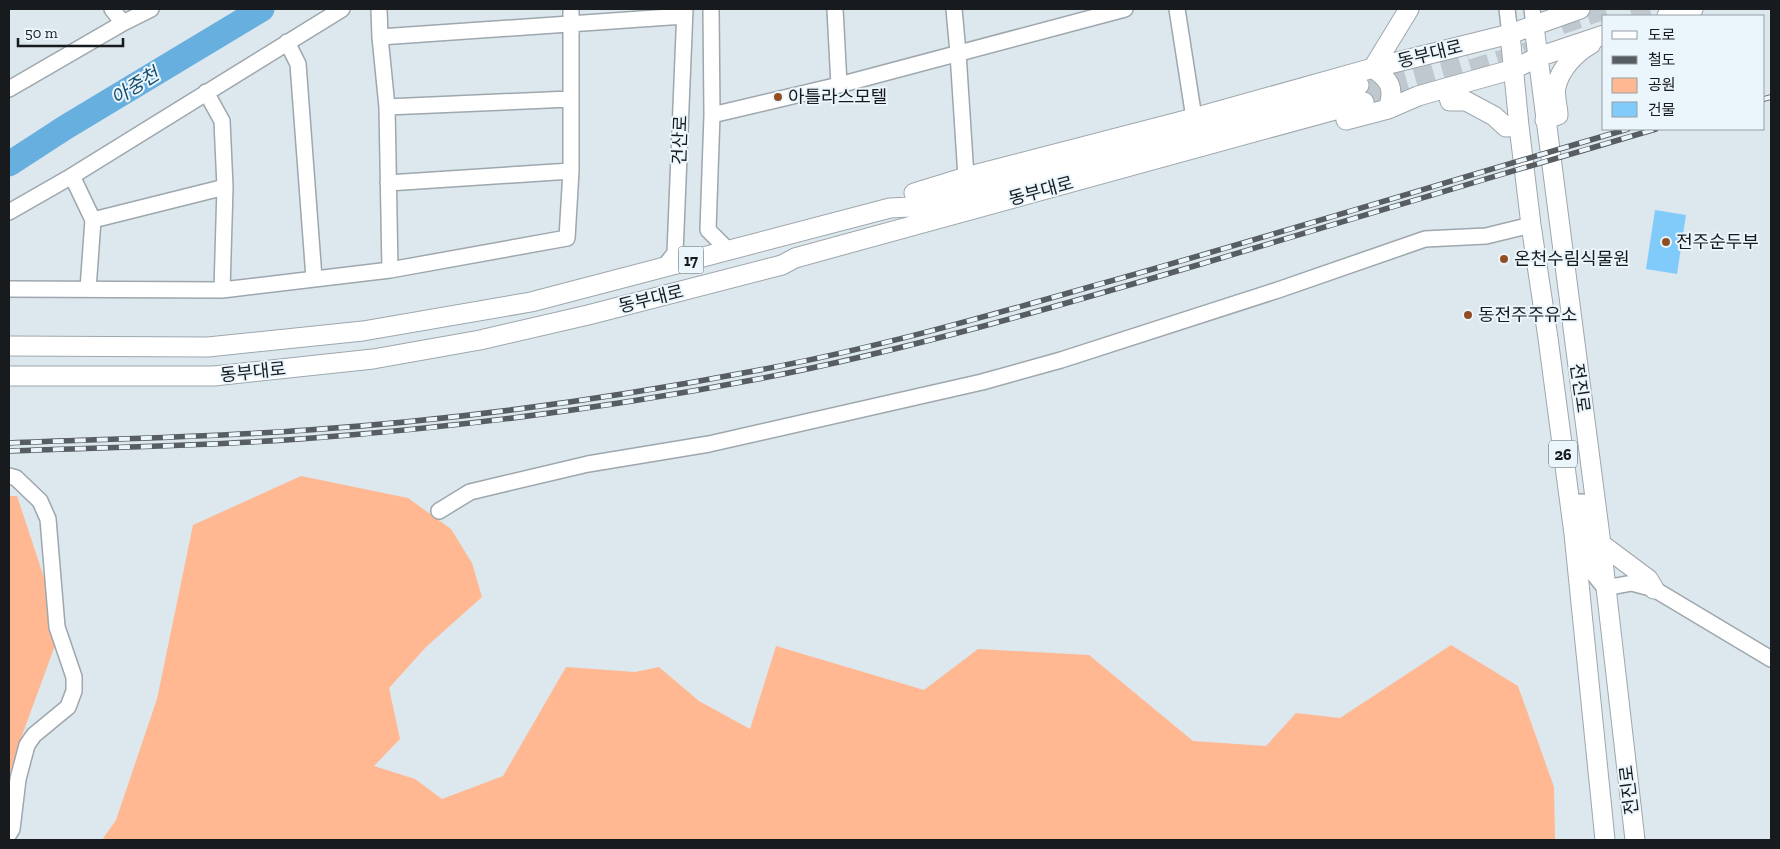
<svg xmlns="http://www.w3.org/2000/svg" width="1780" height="849" font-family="'Zilla Slab','Noto Sans KR',serif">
<rect width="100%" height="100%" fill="#dde7ee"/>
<path fill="#ffb891" d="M301 476 408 498 451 529 472 563 482 597 426 647 389 688 400 739 374 766 415 779 442 799 503 776 566 667 635 672 659 667 699 701 750 729 776 646 924 690 978 649 1089 655 1193 741 1266 746 1296 713 1340 718 1451 645 1518 686 1554 787 1555 840H102L116 820 157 699 193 525Z
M9 496H17L61 629 20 741 9 777Z"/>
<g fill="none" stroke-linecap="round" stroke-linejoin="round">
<path stroke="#66afde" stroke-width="25" d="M9 164 66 127 262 9"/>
</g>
<path fill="#81cbfa" d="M1655 210 1686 215 1677 274 1646 269Z"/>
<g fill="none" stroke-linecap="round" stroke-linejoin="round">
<path stroke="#bfc8cf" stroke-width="19" stroke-dasharray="19 9" stroke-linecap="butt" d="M1632 16 1654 9
M1561 25 1607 9
M1359 85 1467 53
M1364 102 1551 44"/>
<defs>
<path id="minor" d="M112 9 123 23
M379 9 380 37 387 107 390 270
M711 9 712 115 708 230 728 250
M835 9 839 85
M954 9 958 53 966 177
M1177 9 1194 118
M1507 9 1510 34
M1532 9 1534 26
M380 37 684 16
M287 42 298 64 314 278
M9 89 123 23 151 9
M206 92 222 121 225 187 222 290
M387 107 570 99
M712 115 839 85 1125 9
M72 176 93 220 88 289
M388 183 571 171
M9 212 72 176 342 9
M93 220 225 187
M664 267 675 253 685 9
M9 289 222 290 390 270 567 238 571 171V9
M9 476 16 478 40 501 48 519 57 627 74 677V691L68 707 34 735 27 745 18 779 12 829 9 834
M1570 503 1583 502 1592 572 1605 588 1632 583 1654 589 1771 659
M439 511 470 492 499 485 588 464 709 444 982 382 1061 360 1278 290 1425 239 1486 236 1531 225"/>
<path id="major" d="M1667 16 1693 9
M1534 26 1601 544 1635 840
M1510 34 1519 126 1531 225 1548 338 1574 534 1605 840
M1373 68 1409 9
M1373 68C1390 80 1395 88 1388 109
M1446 88 1450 101H1466L1494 116 1506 127 1519 126
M1346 120 1388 109 1418 96 1446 88 1514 69 1538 57 1604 35
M1545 120 1558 115C1558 107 1554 95 1556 87 1560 69 1575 53 1591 44L1590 42
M914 193 966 177 1194 118 1373 68 1510 34 1580 9
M9 346 208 347 363 331 531 302 890 208 910 207 1146 145 1359 85
M9 376H214L373 359 480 340 588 315 782 265 795 258 1364 102
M1601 544 1648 579 1654 589"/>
</defs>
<use href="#minor" stroke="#9da7ad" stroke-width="18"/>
<use href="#major" stroke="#9da7ad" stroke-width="21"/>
<use href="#minor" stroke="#fff" stroke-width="15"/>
<use href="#major" stroke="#fff" stroke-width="19"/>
<defs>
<path id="rail" d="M1764 99 1771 97
M9 443C108 439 209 437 308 430 457 420 607 399 754 371 868 350 981 318 1093 286 1272 236 1449 181 1628 129
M9 451C110 447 212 446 313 438 462 427 612 407 758 379 908 350 1055 307 1201 264 1353 219 1504 173 1656 129"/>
</defs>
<use href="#rail" stroke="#575d60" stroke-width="5.5"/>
<use href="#rail" stroke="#eaf5fc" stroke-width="4" stroke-dasharray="11" stroke-linecap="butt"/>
</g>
<g fill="#924e23" stroke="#eaf5fc" stroke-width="2">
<circle cx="778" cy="97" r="5"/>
<circle cx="1666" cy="242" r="5"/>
<circle cx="1504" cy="259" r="5"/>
<circle cx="1468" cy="315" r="5"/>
</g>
<g text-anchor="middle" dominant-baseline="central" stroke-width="4" stroke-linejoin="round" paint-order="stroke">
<g fill="#eaf5fc" stroke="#565c60" stroke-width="1">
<rect x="678.5" y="246.5" width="25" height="27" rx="4"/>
<rect x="1549" y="440.5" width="28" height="27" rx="4"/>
</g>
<g font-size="16" font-weight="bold" fill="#171b1d">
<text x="691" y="260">17</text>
<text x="1563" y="454">26</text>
</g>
<g font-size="18" fill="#171b1d" stroke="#eaf5fc">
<text transform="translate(1430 54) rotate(-14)">동부대로</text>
<text transform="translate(680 140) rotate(-88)">건산로</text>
<text transform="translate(1041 191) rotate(-15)">동부대로</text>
<text transform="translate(651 299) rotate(-14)">동부대로</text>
<text transform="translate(253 372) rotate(-6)">동부대로</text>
<text transform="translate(1580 388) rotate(82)">전진로</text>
<text transform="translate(1629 790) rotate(-97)">전진로</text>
</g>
<g font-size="18" fill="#171b1d" stroke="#eaf5fc" text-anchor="start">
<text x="788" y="97">아틀라스모텔</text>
<text x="1676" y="242">전주순두부</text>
<text x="1514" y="259">온천수림식물원</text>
<text x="1478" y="315">동전주주유소</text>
</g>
<g font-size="19" font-style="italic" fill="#174f6f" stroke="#eaf5fc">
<text transform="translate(135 86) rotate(-32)">아중천</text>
</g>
</g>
<rect width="1780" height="849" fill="none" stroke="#171b1d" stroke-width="20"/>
<rect x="1602" y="15" width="162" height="115" fill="#eaf5fc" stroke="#969ea3"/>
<rect x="1612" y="31" width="25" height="8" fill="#ffffff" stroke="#969ea3"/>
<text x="1648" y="40" font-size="15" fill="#171b1d">도로</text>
<rect x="1612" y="56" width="25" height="8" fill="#575d60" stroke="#969ea3"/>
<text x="1648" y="65" font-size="15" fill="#171b1d">철도</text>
<rect x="1612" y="78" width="25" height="15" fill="#ffb891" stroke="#969ea3"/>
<text x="1648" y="90" font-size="15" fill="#171b1d">공원</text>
<rect x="1612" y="102" width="25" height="15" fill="#81cbfa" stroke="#969ea3"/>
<text x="1648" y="115" font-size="15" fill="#171b1d">건물</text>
<path d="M18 38v8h105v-8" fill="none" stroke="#171b1d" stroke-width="2.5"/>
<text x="25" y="38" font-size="15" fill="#171b1d" stroke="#eaf5fc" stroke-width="4" paint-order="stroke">50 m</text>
</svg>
